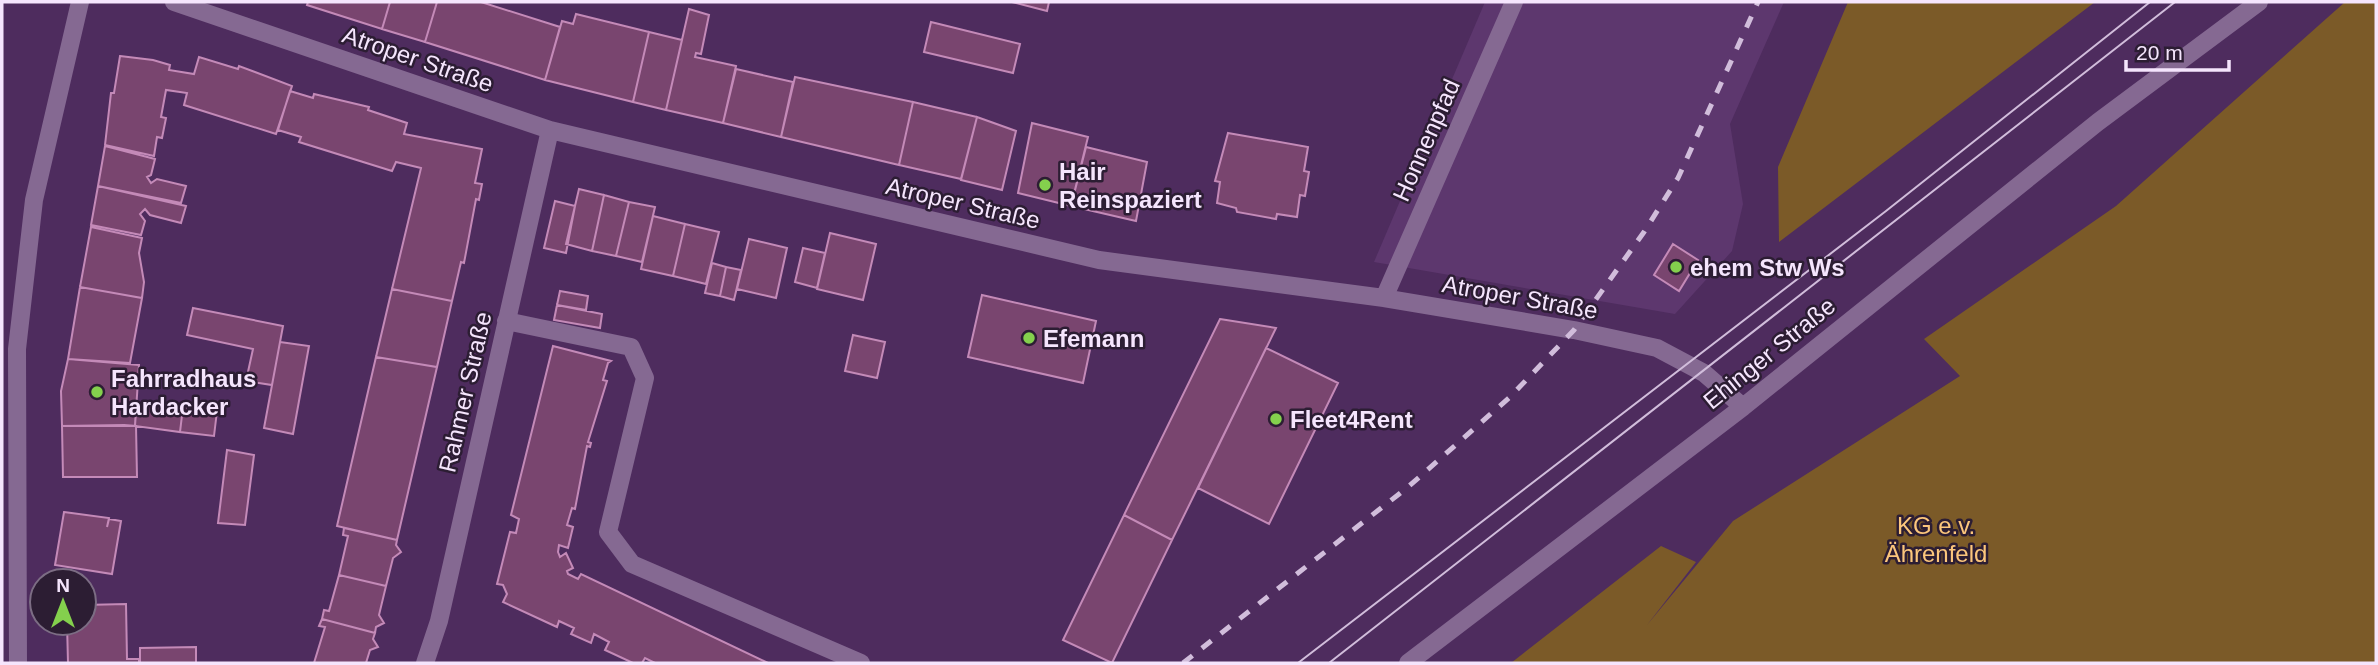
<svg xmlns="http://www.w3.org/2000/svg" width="2378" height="665" font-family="Arial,sans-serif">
<rect width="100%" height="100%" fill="#4e2c5e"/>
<path fill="#5d376e" d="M1485 2H1784L1730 124 1743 204 1732 251 1675 314 1374 262Z"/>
<path fill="#7b5a28" d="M1848 2H2095L1779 242 1778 167Z
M2345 2H2376V663H1511L1661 546 1696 562 1647 625 1733 521 1960 376 1924 339 2116 206Z"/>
<path fill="#79456f" stroke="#c48ab8" stroke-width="2" d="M308 2H390L382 29 307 5Z
M390 2H437L425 42 382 29Z
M437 2H481L560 27 545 80 425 42Z
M1012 2H1049L1047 11Z
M689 9 709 15 701 54 696 53 695 57 736 66 723 123 666 110Z
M576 14 649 32 633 102 545 80 562 21 573 24Z
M931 22 1020 44 1013 73 924 52Z
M649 32 682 40 666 110 633 102Z
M120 56 153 60 170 65 169 70 194 74 199 57 238 69 239 66 292 86 276 134 184 105 187 93 166 90 161 117 166 118 162 138 157 137 154 156 105 145 111 93H114Z
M736 69 793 82 781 137 723 123Z
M795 77 913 102 899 165 781 137Z
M290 91 313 98 314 94 369 107 368 110 407 123 404 134 482 149 475 183 482 184 479 200 476 199 464 263 461 262 452 301 392 289 421 168 396 162 392 171 299 142 301 137 278 130Z
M913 102 977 117 961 179 899 165Z
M977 117 1016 131 1002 190 961 180Z
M1032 123 1088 137 1071 206 1018 193Z
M1228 133 1308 147 1304 171 1309 172 1305 196 1300 195 1297 217 1277 214 1276 219 1237 212 1236 208 1217 203 1220 182 1215 181Z
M105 146 155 159 151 175 147 177 151 183 157 179 186 186 181 203 98 186Z
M1086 147 1147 162 1136 221 1071 206Z
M98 186 186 206 181 223 150 215 145 209 140 214 145 221 141 235 91 225Z
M579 189 604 195 592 251 566 244Z
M604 195 629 202 616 256 592 251Z
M555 201 575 206 566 253 544 248Z
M629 202 655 207 642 262 616 256Z
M653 216 685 224 673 276 641 269Z
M685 224 719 232 706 284 673 276Z
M91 227 142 238 139 253 144 282 142 298 80 287Z
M830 233 876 244 863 300 817 289Z
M749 239 787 248 776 298 737 289Z
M1673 244 1698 260 1679 291 1654 275Z
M803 248 825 253 817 288 795 282Z
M712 263 726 267 720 296 705 293Z
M726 267 741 270 734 300 720 296Z
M80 287 142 298 130 363 68 359Z
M392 289 452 301 437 367 376 357Z
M560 291 588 296 586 310 557 305Z
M982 295 1096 321 1083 383 968 357Z
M557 305 602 314 600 328 554 320Z
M193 308 283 326 272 385 246 381 253 349 187 335Z
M1220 319 1276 328 1172 540 1124 515Z
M853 335 885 342 877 378 845 371Z
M280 342 309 346 293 434 264 428Z
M553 346 611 361 608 363 603 380 607 381 588 442 591 443 590 447 587 446 575 509 572 508 567 525 573 527 568 548 559 545 558 552 560 557 566 553 573 568 567 571 568 574 578 579 581 574 768 663H655L645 658 642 663H633L605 650 609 642 594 634 591 643 571 634 574 628 559 621 557 627 503 602 507 594 503 585 497 584 510 532 516 533 519 519 511 515Z
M1266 348 1338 383 1269 524 1198 488Z
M376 357 437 367 397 540 337 526Z
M68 359 139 365 135 426H62L61 391Z
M147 403 183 407 180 432 135 426 136 406 146 407Z
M183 407 217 411 214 436 180 432Z
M124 425 136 426 137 477H63L62 426Z
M227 450 254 455 245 525 218 523Z
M64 512 109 518 107 527 109 519 121 521 112 574 55 565Z
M1124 515 1172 540 1112 663 1063 640Z
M344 528 397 540 396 545 401 552 393 558 386 586 339 575 348 536 343 535Z
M339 575 386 586 379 615 384 623 376 627 375 633 322 619 324 610 329 611Z
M126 604 127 659H139V663H68L67 623H84V605Z
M322 619 375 633 373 639 378 647 370 650 366 663H314L325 627 319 626Z
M196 647V663H140V648Z"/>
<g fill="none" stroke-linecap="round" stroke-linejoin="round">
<path stroke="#856992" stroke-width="18" d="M174 2 550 130 1099 260 1384 298 1574 330 1657 348 1704 373 1743 407
M1384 298 1514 2
M506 321 631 347 645 378 608 532 632 564 861 663
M18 663 17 349 34 200 80 2
M425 663 439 621 550 130
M1408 663 1743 407 2098 122 2259 2"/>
<path stroke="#d1bddb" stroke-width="2" d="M1298 663 1886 211 2150 2
M1329 663 2175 2"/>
<path stroke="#d1bddb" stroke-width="5" stroke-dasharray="12 12" stroke-linecap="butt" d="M1183 663 1408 487 1510 397 1574 330 1644 232 1678 178 1758 2"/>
</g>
<g fill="#84d04d" stroke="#2c1d33" stroke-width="2.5">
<circle cx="1045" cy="185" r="7"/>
<circle cx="1676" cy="267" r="7"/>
<circle cx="1029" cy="338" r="7"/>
<circle cx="97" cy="392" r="7"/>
<circle cx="1276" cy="419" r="7"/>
</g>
<g text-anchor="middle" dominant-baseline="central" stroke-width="5" stroke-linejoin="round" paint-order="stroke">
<g font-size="24" fill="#f5e5fd" stroke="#2c1d33">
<text transform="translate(418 59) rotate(19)">Atroper Straße</text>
<text transform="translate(1426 140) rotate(-66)">Honnenpfad</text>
<text transform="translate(963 203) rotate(13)">Atroper Straße</text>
<text transform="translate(1520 297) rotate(10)">Atroper Straße</text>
<text transform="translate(1769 353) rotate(-39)">Ehinger Straße</text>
<text transform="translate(465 392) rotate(-77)">Rahmer Straße</text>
</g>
<g font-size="24" font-weight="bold" fill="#f5e5fd" stroke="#2c1d33" text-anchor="start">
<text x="1059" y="171">Hair<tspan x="1059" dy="28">Reinspaziert</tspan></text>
<text x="1690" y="267">ehem Stw Ws</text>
<text x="1043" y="338">Efemann</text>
<text x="111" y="378">Fahrradhaus<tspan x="111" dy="28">Hardacker</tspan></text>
<text x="1290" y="419">Fleet4Rent</text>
</g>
<g font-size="24" fill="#fcc67c" stroke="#2c1d33">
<text x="1936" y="525">KG e.v.<tspan x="1936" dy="28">Ährenfeld</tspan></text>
</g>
</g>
<rect width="2378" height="665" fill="none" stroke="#f5e5fd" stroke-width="7"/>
<g transform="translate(63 602)"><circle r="33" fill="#2c1d33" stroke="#7c6d84" stroke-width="2"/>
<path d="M0-5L12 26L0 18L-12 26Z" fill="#84d04d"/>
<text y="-10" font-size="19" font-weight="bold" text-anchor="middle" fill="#f5e5fd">N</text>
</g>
<path d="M2126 60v10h103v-10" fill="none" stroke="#f5e5fd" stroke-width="3.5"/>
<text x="2136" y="60" font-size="21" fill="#f5e5fd" stroke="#2c1d33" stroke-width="5" paint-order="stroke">20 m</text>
</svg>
